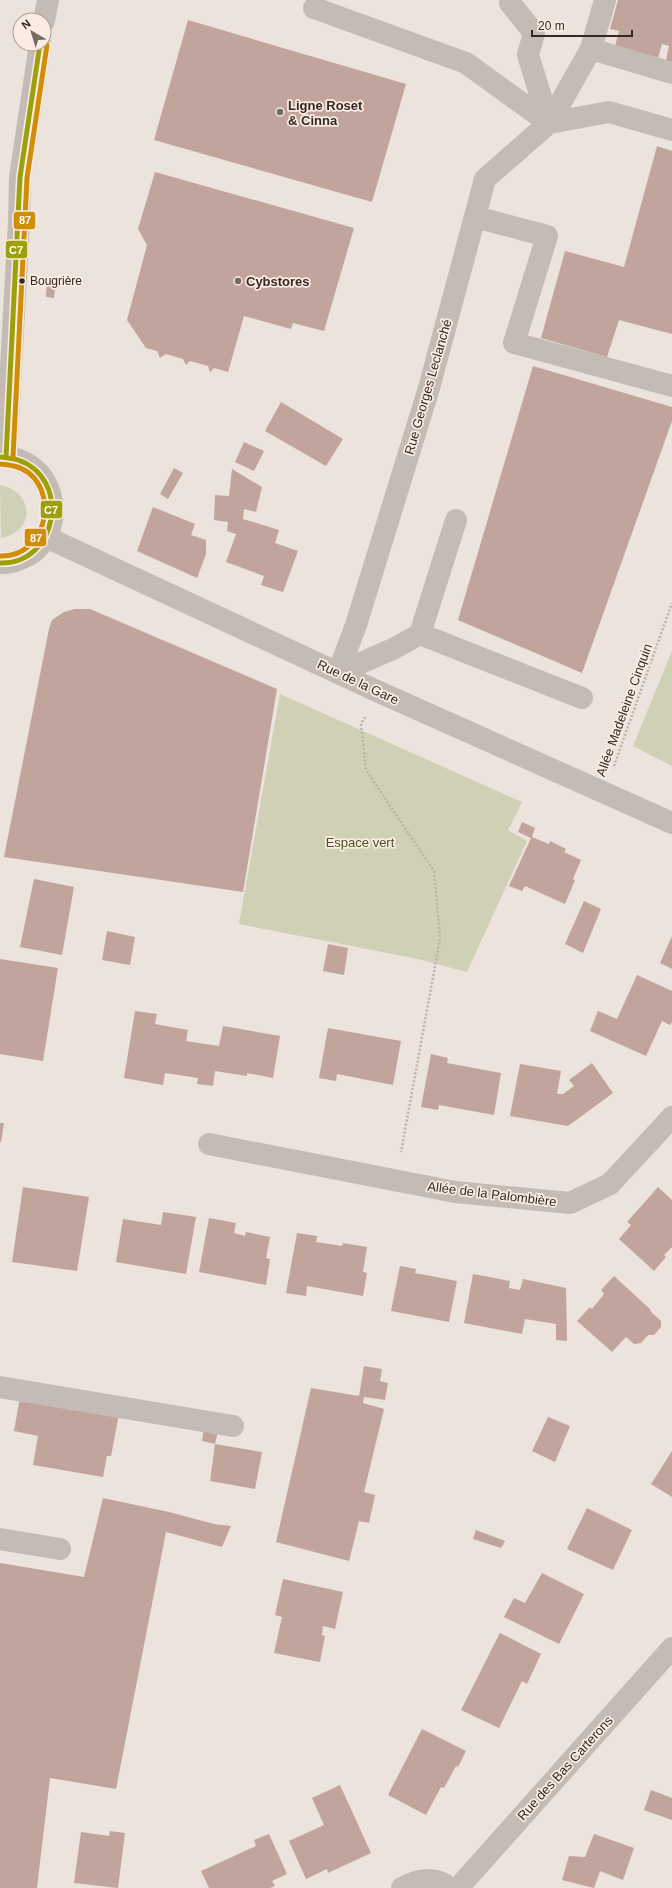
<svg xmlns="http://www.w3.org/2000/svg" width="672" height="1888" font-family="Arial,sans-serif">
<rect width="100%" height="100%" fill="#ece3dc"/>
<path fill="#cfd0b5" d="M1 485C35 493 35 532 1 538L0 486Z
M672 651V766L633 746Z
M280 694 522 802 508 830 527 841 467 972 418 959 239 924Z"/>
<path fill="#c1a49c" d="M618 0H672V62L666 60 669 46 662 44 658 58 615 46 619 31 610 29Z
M188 20 406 84 372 202 154 140Z
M657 146 672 151V334L619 320 607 357 541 338 565 251 624 267Z
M155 172 354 228 324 331 293 323 291 329 244 316 228 372 214 368 210 372 208 366 190 361 186 365 183 359 166 354 160 358 157 351 146 348 127 320 147 245 138 229Z
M47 279H56L54 298 46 297Z
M533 366 672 407V421L582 673 458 620Z
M281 402 343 439 326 466 265 431Z
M244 442 264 451 254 471 235 462Z
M174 468 183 473 168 499 160 494Z
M232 469 262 487 256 512 244 509 243 519 279 530 275 543 298 551 283 592 261 585 264 576 226 562 236 534 227 531 228 522 214 520 215 495 229 496Z
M153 507 195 524 191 535 206 540V554L197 578 137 551Z
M75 609H90L277 689 243 892 4 857 49 629 52 620 64 612Z
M522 822 535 828 532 837 549 844 550 841 566 849 564 852 581 860 573 879 575 880 565 904 525 886 522 891 509 886 531 838 518 832Z
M34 879 74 887 62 955 20 947Z
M584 901 601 909 583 953 565 944Z
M107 931 135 937 130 965 102 960Z
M672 936V969L660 963Z
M328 944 348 948 344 975 323 971Z
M0 959 58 968 43 1061 0 1054Z
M637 975 672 991V1022L670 1025 662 1021 646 1056 590 1031 598 1011 617 1019Z
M135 1011 157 1014 155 1024 188 1030 186 1041 219 1046 223 1026 280 1036 273 1078 247 1073V1076L215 1071 213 1086 197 1084 198 1078 165 1073 163 1085 124 1078Z
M328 1028 401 1041 393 1085 337 1074 336 1081 319 1078Z
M431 1054 448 1058 447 1063 501 1073 494 1115 439 1105 438 1110 421 1107Z
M592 1063 613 1093 568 1126 510 1116 520 1064 561 1071 557 1094H563L574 1086 569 1080Z
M0 1123H4L1 1142H0Z
M23 1187 89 1197 77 1271 12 1262Z
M658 1187 672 1200V1247L664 1255 666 1257 654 1271 619 1239 631 1225 627 1222Z
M163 1212 196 1217 186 1274 116 1262 123 1219 161 1225Z
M209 1218 236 1223 234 1233 245 1236 246 1232 270 1237 266 1258 270 1259 266 1285 199 1272Z
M297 1233 317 1236 316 1242 342 1246 343 1243 367 1247 363 1272 367 1273 363 1296 307 1286 306 1296 286 1293Z
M400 1266 416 1269 415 1273 457 1281 449 1322 391 1311Z
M473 1274 510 1281 509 1288 520 1290 523 1279 566 1288 567 1341 556 1340V1324L525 1319 522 1334 464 1323Z
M614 1276 651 1310 650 1311 661 1321V1327L654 1335H648L641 1343 634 1344 626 1337 612 1352 577 1321 590 1307 592 1309 604 1294 601 1290Z
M364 1366 382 1369 380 1381 388 1383 385 1400 364 1397 363 1403 384 1409 364 1492 375 1495 369 1523 359 1521 349 1561 276 1542 311 1388 359 1396Z
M20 1397 119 1414 111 1456H107L103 1477 33 1465 38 1436 14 1431Z
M548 1417 570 1426 555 1462 532 1451Z
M204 1428 218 1431 215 1444 202 1441Z
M215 1444 262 1452 255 1489 210 1481Z
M672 1451V1497L651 1484Z
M103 1498 169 1512 214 1524 231 1526 222 1547 166 1532 116 1789 50 1778 37 1888H0V1563L84 1577Z
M587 1508 632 1530 613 1570 567 1549Z
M476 1530 505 1541 501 1548 473 1539Z
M542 1573 584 1594 559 1644 504 1617 514 1598 525 1603Z
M283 1579 343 1592 335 1629 323 1626 322 1635 325 1636 320 1662 274 1653 282 1617 275 1615Z
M500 1633 541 1654 527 1684 522 1681 499 1728 461 1710Z
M422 1729 466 1751 458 1767 456 1766 444 1788 441 1787 426 1815 388 1795Z
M340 1785 371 1853 328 1873 327 1869 306 1879 289 1841 324 1825 312 1798Z
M651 1790 672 1798V1820L644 1810Z
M110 1831 125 1833 118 1888 74 1883 81 1832 109 1836Z
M269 1834 287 1874 272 1881 275 1886 270 1888H209L201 1871 256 1846 254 1840Z
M594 1834 634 1848 623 1880 600 1871 594 1888 562 1880 569 1856 585 1857Z"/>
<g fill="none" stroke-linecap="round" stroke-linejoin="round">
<path stroke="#bcb3ae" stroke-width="2.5" stroke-dasharray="2 2" stroke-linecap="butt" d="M365 717 361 724 366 770 434 871 440 939 401 1152
M614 766 672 603"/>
<path stroke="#c4bbb5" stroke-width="22" d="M511 0 510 3 534 33 528 55 549 123
M314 8 466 63 549 123 609 112 672 130
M44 21 48 0
M591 49 672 73
M475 217 547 236 514 343 672 386
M0 457C53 455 72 527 29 555 20 560 10 564 0 563
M6 457 19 222 20 177 40 44
M456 520 420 634 582 698
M46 537 379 692 672 823
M338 673 356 625 429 388 485 179 549 123 591 49 605 0
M338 673 395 648 420 634
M209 1144 455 1192 570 1203 610 1184 672 1117
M0 1387 233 1426
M0 1539 60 1549
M402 1888C417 1879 435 1876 450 1888
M458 1888 672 1648"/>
<defs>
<path id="bus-1" d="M0 457C6 458 13 458 18 460 72 478 58 565 0 563
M6 457 20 177 40 44"/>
<path id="bus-2" d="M13 457 27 178 47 45
M0 464C10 465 20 466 29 473 60 499 43 558 0 556"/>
</defs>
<use href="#bus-1" stroke="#faece2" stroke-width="8"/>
<use href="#bus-2" stroke="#faece2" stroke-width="8"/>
<use href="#bus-1" stroke="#9ca00b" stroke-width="5"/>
<use href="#bus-2" stroke="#d08d07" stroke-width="5"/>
</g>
<g fill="#746964" stroke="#faece2" stroke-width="1.5">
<circle cx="280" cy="112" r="4"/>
<circle cx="238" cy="281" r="4"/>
</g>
<circle fill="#342824" stroke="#faece2" stroke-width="1.5" cx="22" cy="281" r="3.5"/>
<g text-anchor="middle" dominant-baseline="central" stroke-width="3.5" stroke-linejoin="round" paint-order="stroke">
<g font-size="12" fill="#342824" stroke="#faece2" text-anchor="start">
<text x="30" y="281">Bougrière</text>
</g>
<g font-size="13" font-weight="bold" fill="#342824" stroke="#faece2" text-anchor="start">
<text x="288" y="105">Ligne Roset<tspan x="288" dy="15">&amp; Cinna</tspan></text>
<text x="246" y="281">Cybstores</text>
</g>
<g font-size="13" fill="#342824" stroke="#faece2">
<text transform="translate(428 387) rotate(-74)">Rue Georges Leclanché</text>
<text transform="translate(358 682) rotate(25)">Rue de la Gare</text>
<text transform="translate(624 710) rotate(-70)">Allée Madeleine Cinquin</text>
<text transform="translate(492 1194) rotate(7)">Allée de la Palombière</text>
<text transform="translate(565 1768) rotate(-48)">Rue des Bas Carterons</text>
</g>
<g font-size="13" fill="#485427" stroke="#faece2">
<text x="360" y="842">Espace vert</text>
</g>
</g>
<g stroke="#faece2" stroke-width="1.5">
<rect x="13" y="211" width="23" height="19" rx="4" fill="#d08d07"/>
<rect x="5" y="240" width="23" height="19" rx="4" fill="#9ca00b"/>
<rect x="40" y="500" width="23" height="19" rx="4" fill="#9ca00b"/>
<rect x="24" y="528" width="23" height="19" rx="4" fill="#d08d07"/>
</g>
<g font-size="11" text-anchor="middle" font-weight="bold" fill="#fff">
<text x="25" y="224">87</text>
<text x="16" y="254">C7</text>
<text x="51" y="514">C7</text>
<text x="36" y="542">87</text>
</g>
<g transform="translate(32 32) rotate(322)"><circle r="19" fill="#faece2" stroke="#ab9e96"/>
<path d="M0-3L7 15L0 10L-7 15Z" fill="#746964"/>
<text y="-6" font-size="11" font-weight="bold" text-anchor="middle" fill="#342824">N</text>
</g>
<path d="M532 30v6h100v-6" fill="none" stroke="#342824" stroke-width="2"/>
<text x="538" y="30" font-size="12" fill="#342824" stroke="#faece2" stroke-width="3" paint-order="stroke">20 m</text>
</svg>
